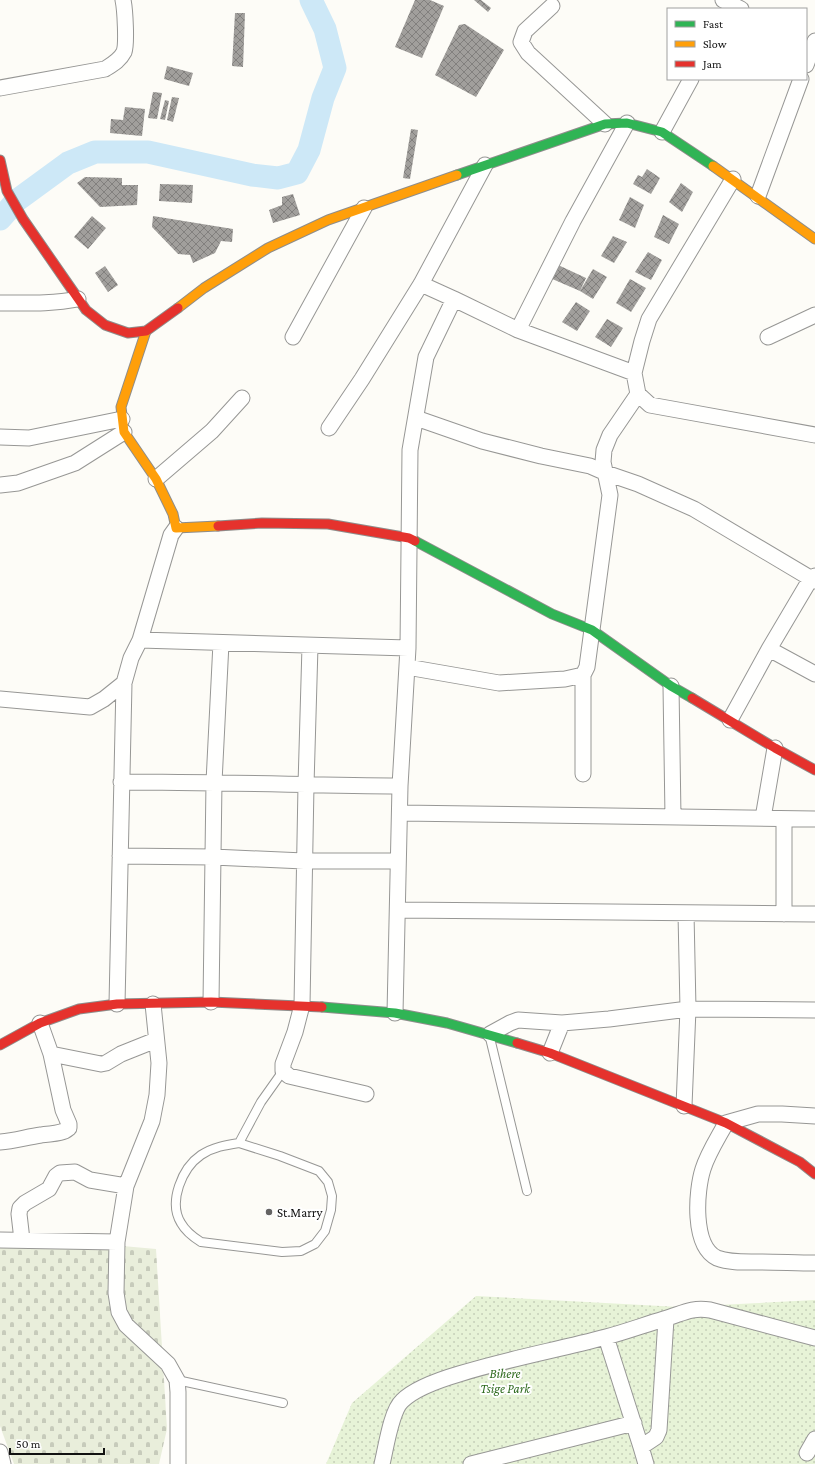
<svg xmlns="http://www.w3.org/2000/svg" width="815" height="1464" font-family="'Crimson Pro',serif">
<defs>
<pattern id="cemetery-stones" width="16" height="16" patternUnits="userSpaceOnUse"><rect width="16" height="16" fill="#e9eedb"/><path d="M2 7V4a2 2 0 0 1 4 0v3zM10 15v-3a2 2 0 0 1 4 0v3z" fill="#c7cbbb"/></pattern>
<pattern id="park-dots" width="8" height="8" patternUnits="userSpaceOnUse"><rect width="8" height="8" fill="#e7f3d7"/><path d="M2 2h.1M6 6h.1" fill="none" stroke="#c5cfb8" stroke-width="1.8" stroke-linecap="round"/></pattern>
<pattern id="building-cross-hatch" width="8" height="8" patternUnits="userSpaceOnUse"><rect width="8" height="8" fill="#a19f9c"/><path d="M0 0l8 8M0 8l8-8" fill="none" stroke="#82807e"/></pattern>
</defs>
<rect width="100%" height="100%" fill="#fdfcf7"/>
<path fill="url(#cemetery-stones)" d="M0 1235 156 1249 167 1429 159 1464H14L0 1426Z"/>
<path fill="url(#park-dots)" d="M476 1296 679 1307 815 1300V1464H326L352 1403Z"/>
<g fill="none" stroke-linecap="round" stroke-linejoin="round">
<path stroke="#cde8f7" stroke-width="23" d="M0 219 16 201 68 163 95 152H148L252 175 278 178 297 173 309 150 323 98 335 68 325 29 311 0"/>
</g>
<path fill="url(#building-cross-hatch)" d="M415 0H430L444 6 422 58 395 47Z
M474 0H481L491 8 488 12Z
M235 13H245L243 67 232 66Z
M465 24 504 50 476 97 435 75 459 25Z
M167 66 193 73 189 86 164 79Z
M153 92 162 93 157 119 148 118Z
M172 97 179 98 173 122 167 120Z
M165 100 169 101 165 120 160 119Z
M125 107 145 109 142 136 110 133 111 119 123 120Z
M411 129 418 130 410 179 403 178Z
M647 169 660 178 651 194 633 184 638 175 642 177Z
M85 177 122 178V185H138L137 205 100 207 77 183Z
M681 183 693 192 682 212 669 202Z
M160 184 193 185 192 203 159 201Z
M293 194 300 215 273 223 269 210 282 205V197Z
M630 197 644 205 635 228 619 220Z
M663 215 679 224 669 244 654 237Z
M92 216 106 228 88 249 74 237Z
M153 216 233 229 232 242 221 241 215 253 193 263 190 255 178 254 152 227Z
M613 236 627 242 614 263 601 256Z
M648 252 662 260 651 280 635 272Z
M556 264 586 278 580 291 550 278Z
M105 266 118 285 108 292 95 273Z
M593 269 607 277 593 299 580 291Z
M630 279 646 288 631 312 616 303Z
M576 302 590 311 577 331 562 322Z
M607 319 623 328 611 347 595 337Z"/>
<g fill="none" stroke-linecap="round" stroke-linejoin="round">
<defs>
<path id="lane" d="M490 1038 527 1191
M239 1143 280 1156 319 1171 328 1182 332 1196 331 1210 325 1231 315 1244 301 1251 282 1252 201 1242C193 1237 186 1232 181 1223 168 1202 182 1168 201 1155 213 1147 226 1145 239 1143Z
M239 1143 261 1102 283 1071
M177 1380 283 1403"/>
<path id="street" d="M723 0 741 9
M552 6 525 31 521 42 528 53 605 124
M806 65 815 41
M0 88 105 69C113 64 120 60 124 52 127 44 125 9 123 0
M662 132 691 79
M733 179 649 319 642 341 634 373 638 394 650 405 815 435
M758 196 801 79
M421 284 454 299 518 330 634 373
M0 303C27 303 52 304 78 299
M518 330 573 221 627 123
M293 337 364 208
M768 337 815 315
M416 418 482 441 541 456 590 466 606 473 638 484 694 509 815 581
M329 428 362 379 421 284 485 165
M0 437 29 438 122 419
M156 479 212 431 242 398
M0 485 18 483 75 463 124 432
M140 640 408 648
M310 646 306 785 302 1005 295 1032 283 1064V1071L289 1076 366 1094
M769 649 815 674
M407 667 499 683 565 679 583 675
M671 686 673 817
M0 699 90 707 104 699 124 683
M730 720 769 649 811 578 815 576
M583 774V675L587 667 610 495 603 462 604 450 610 435 638 394
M121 782C214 782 307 785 400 786
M400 813 815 819
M763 818 775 748
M120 856 213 857 304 861H398
M398 910 815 914
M784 914V820
M211 1002 214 782 221 643
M117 1004 124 683 131 658 140 640 171 535 176 528
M153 1004 159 1063 157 1095 152 1121 126 1186 117 1242 116 1293 119 1312 126 1325 168 1364 177 1380 178 1392V1464
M395 1013 400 786 408 648 410 450 426 357 454 299
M490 1034 510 1023 518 1020 562 1023
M550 1053 562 1023 609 1019 688 1009 815 1010
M51 1054 101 1064 106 1063 121 1054 156 1040
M684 1106 688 1009 686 913
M815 1116 782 1114H758L726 1123C718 1138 708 1153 703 1169 696 1191 692 1246 717 1258 730 1263 746 1262 760 1262 778 1262 797 1263 815 1263
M0 1142C14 1141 27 1137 41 1135 50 1133 61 1135 69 1128V1124L63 1110 51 1054 40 1023
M0 1240 117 1242
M22 1240 19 1214 20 1208 25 1203 49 1189 56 1176 60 1173 75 1172 90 1180 126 1186
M606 1337 641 1447 646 1464
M641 1447 656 1437 659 1430 666 1319
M0 1452 3 1464
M807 1453 815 1439
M382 1464C386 1448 391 1411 402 1401 414 1389 442 1379 459 1374 507 1359 557 1350 606 1337 625 1332 644 1325 664 1319 682 1314 690 1307 710 1310L815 1338
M471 1464 634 1423"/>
<path id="fast" d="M457 175 605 124 627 123 662 132 713 166
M415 541 552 614 592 630 671 686 692 698
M322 1007 395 1013 447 1023 517 1043"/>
<path id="slow" d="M713 166 815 239
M178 308 204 288 268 248 328 220 457 175
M146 331 121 407 124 432 156 479 173 514 176 528 218 526"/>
<path id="jam" d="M0 160 7 191 23 219 86 310 105 325 128 333 146 331 178 308
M218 526 262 523 328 524 409 538 415 541
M692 698 775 748 815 770
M517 1043 550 1053 726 1123 800 1162 815 1174
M0 1045 40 1023 79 1009 117 1004 211 1002 322 1007"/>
</defs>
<use href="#lane" stroke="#979795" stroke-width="10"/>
<use href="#street" stroke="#979795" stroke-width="17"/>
<use href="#fast" stroke="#8e8d8b" stroke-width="11"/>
<use href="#slow" stroke="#8e8d8b" stroke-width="11"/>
<use href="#jam" stroke="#8e8d8b" stroke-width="11"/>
<use href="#lane" stroke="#fffffe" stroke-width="8"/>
<use href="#street" stroke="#fffffe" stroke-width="15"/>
<use href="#fast" stroke="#30b455" stroke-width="9"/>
<use href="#slow" stroke="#ff9f0a" stroke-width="9"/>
<use href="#jam" stroke="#e5322d" stroke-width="9"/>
</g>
<circle fill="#646362" stroke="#fff" stroke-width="1.5" cx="269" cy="1212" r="4"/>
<g text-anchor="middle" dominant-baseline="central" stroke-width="4" stroke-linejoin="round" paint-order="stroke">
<g font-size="13" fill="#111" stroke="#fff" text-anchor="start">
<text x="277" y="1212">St.Marry</text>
</g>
<g font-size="13" font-style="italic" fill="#2f6b1f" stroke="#fff">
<text x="505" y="1373">Bihere<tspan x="505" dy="15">Tsige Park</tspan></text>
</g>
</g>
<rect x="667" y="8" width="140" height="72" fill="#ffffff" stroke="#a0a0a0"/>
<rect x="675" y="21" width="20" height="6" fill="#30b455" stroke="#a0a0a0"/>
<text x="703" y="28" font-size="12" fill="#111111">Fast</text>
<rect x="675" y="41" width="20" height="6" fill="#ff9f0a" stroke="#a0a0a0"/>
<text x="703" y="48" font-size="12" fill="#111111">Slow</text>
<rect x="675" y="61" width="20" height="6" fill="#e5322d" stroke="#a0a0a0"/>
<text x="703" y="68" font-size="12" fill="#111111">Jam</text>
<path d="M10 1448v6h94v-6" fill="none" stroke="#111111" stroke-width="2"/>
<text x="16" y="1448" font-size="12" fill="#111111" stroke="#ffffff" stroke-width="3" paint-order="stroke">50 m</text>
</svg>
